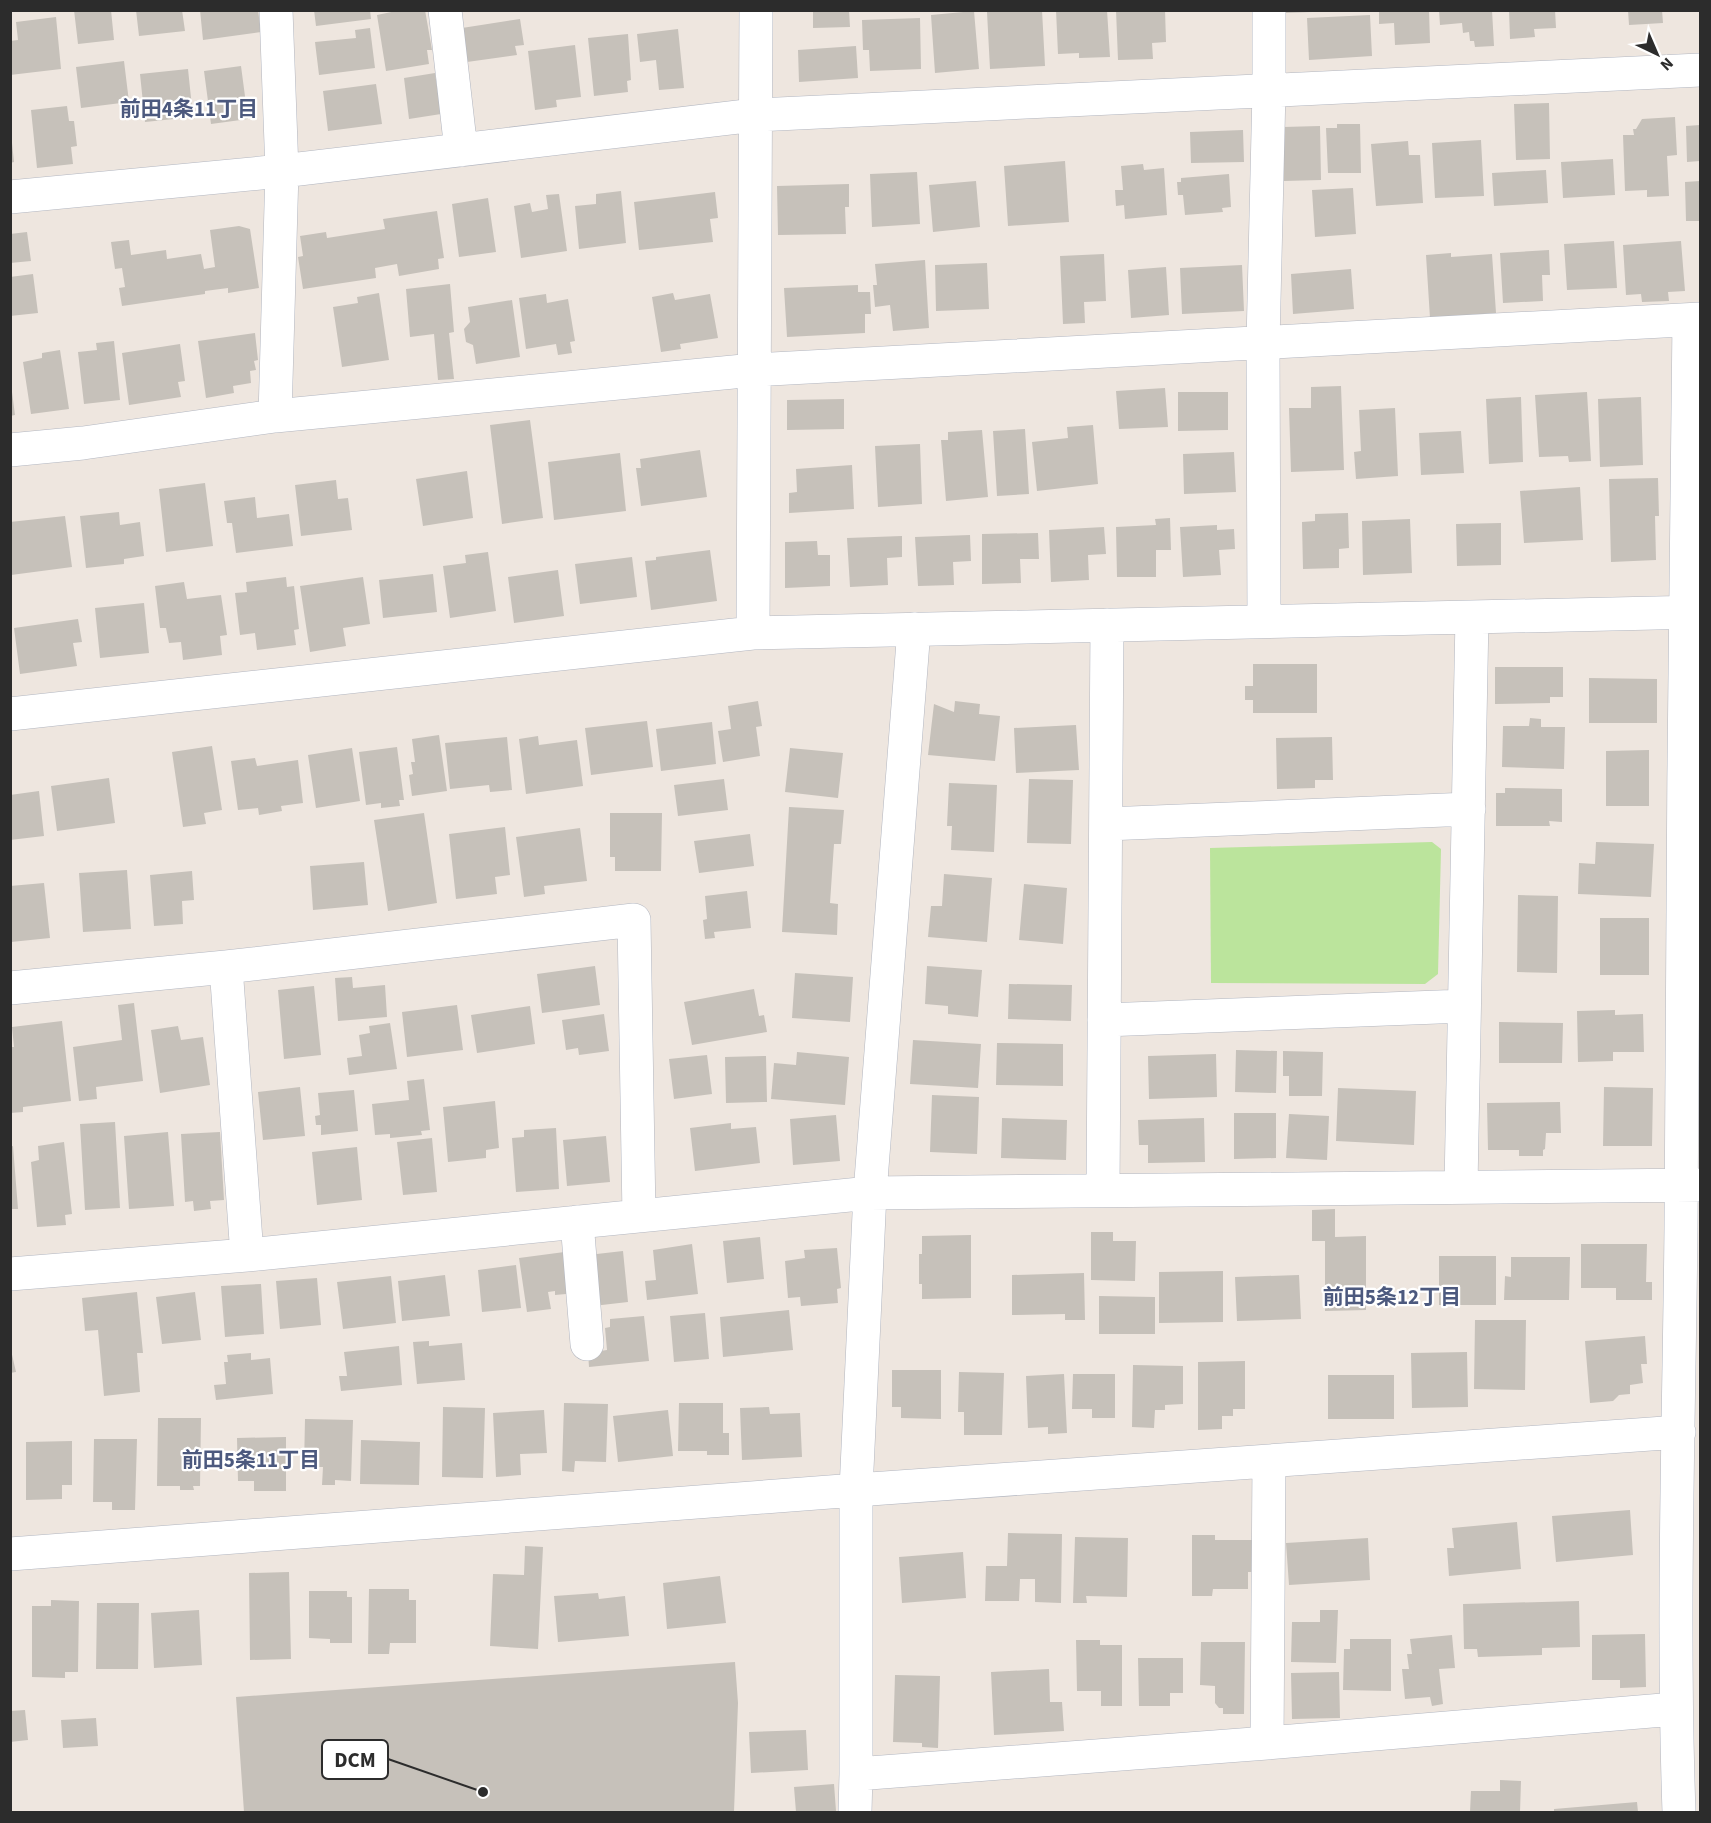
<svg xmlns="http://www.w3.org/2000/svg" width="1711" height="1823" font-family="'Source Sans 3','Noto Sans JP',sans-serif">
<rect width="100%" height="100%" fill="#eee6df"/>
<path fill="#bbe49c" d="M1432 842 1441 849 1438 974 1425 984 1211 983 1210 848Z"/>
<path fill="#c6c1ba" d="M74 10H111L114 40 78 44Z
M136 10H182L185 31 139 36Z
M200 10H258L261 32 203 40Z
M314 10H370L371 19 316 26Z
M401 10H425L432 50H427L429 64 386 71 377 15Z
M813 10H849L850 27 813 28Z
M1012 10H1042L1045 66 990 69 987 12Z
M1056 10H1107L1110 57 1079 58V53L1058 54Z
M1116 10H1165L1166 42 1152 43 1153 59 1118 60Z
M1283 10H1312V12L1284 13Z
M1379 10H1429L1430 43 1395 45 1394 23 1379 24Z
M1439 10H1492L1494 46 1475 47 1474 41H1470L1469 32 1463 33 1462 23 1440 25Z
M1509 10H1555L1556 28 1534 29 1535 37 1510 39Z
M1628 10H1662L1663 23 1629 25Z
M974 11 979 69 935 73 931 15Z
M1370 15 1372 56 1309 60 1307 18Z
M56 17 61 69 10 75V41L18 40 16 22Z
M920 18 921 69 870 71 869 50H863L862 20Z
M520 19 524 45 515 46 517 55 467 62 462 28Z
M370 28 375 68 319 75 315 42 356 38 355 30Z
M678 29 684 88 659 90 656 60 640 62 637 34Z
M628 34 631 80 627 81 628 92 594 96 588 38Z
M575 45 581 97 556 100 557 107 535 110 528 51Z
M856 46 858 78 799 82 798 50Z
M124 61 129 102 81 108 76 67Z
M241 66 248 119 211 124 204 71Z
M188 69 193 117 145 122 140 74Z
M435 73 441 114 409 119 404 78Z
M376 84 382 124 328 131 323 91Z
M1549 103 1550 159 1516 160 1514 104Z
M67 106 69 121H74L77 146 71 147 73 164 37 168 31 110Z
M1675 117 1677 155 1667 156 1669 196 1647 197V190L1625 191 1623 135H1634L1633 129H1636L1642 119Z
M1337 124H1360L1361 173H1328L1326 128H1337Z
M1700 125V161L1687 162 1686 126Z
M1320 126 1321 180 1284 181 1283 127Z
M1243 130 1244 162 1191 163 1190 132Z
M1481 140 1484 196 1435 198 1432 143Z
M1408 141 1409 155H1420L1423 203 1376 206 1371 144Z
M10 143H12L14 162 10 163Z
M1613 159 1615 195 1563 198 1561 162Z
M1065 161 1069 222 1008 226 1004 166Z
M1143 164 1144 170 1164 168 1167 215 1125 219 1124 205 1116 206 1115 190H1123L1121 166Z
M1546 170 1548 203 1494 206 1492 173Z
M917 172 920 224 872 227 870 174Z
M1229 174 1231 207 1222 208 1223 212 1185 215 1183 195H1178L1177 182H1181V178Z
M976 181 980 227 933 232 929 185Z
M1700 181V221H1686L1685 182Z
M849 184V207H845L846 234 778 235 777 186Z
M1353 188 1356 234 1315 237 1312 190Z
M621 191 626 243 579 249 575 206 596 204V194Z
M715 192 718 218 710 219 713 242 639 250 634 202Z
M559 194 567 251 521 258 514 206 530 203 532 212 548 209 546 195Z
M488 198 496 252 459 257 452 204Z
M437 211 444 258 438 259 439 269 399 276 397 264 375 268 376 278 303 289 298 257 303 256 300 236 326 232 327 238 385 229 383 219Z
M239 226 250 229 259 288 228 293V288L205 291V294L122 306 119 288 125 287 122 268 115 269 111 242 129 240 131 255 166 250 167 259 201 254 204 269 215 267 210 230Z
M27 232 31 261 10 263V234Z
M1614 241 1617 288 1567 290 1564 244Z
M1681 241 1685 291 1668 292 1669 301 1642 302 1641 294 1626 295 1623 245Z
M1549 250 1550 275H1542L1543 301 1503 303 1500 253Z
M1451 253V257L1492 254 1496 313 1430 318 1426 255Z
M1104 254 1106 301 1084 302 1085 323 1063 324 1060 256Z
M925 260 929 328 893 331 890 305 875 307 873 285H877L875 264Z
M987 263 989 309 936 311 935 265Z
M1242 265 1244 311 1182 314 1180 268Z
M1166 267 1169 315 1131 318 1128 270Z
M1351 269 1354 309 1293 314 1291 274Z
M33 274 38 313 10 316V277Z
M450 284 454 332 449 333 454 379 438 380 434 334 410 337 406 289Z
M858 285V292H870L871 314H865V333L787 337 784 288Z
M379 293 389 360 342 367 333 307 358 303 357 297Z
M673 293 675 300 710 294 718 338 680 344 681 349 661 352 652 297Z
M546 294 547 303 568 299 575 341 570 342 572 353 558 355 556 344 526 349 519 298Z
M512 300 520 357 476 364 473 345 466 342 464 329 470 322 468 307Z
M255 333 258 360 254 361 256 370 250 371 251 383 233 386 234 393 206 398 198 341Z
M114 341 120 400 84 404 78 352 97 350 96 343Z
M180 344 185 381 178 382 181 397 129 405 122 353Z
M60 350 69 409 31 414 23 362 42 358V353Z
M1341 386 1344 470 1291 472 1289 408H1311V387Z
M1165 388 1168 427 1119 429 1116 391Z
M10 392H12L15 415 10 416Z
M1178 392H1228V430L1178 431Z
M1587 392 1591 461 1569 462 1568 456 1539 457 1535 395Z
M1521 397 1523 462 1489 464 1486 399Z
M1641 397 1643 465 1600 467 1598 399Z
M844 399V429L787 430V400Z
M1395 408 1398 476 1356 479 1354 452 1361 451 1359 410Z
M530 420 543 518 502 524 490 425Z
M1093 425 1098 484 1037 491 1032 442 1068 438 1067 427Z
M1025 429 1029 494 997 496 993 431Z
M982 430 988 497 946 501 941 440H948V432Z
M1461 431 1464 473 1421 475 1419 433Z
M920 444 922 504 878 507 875 446Z
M700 450 707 497 641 506 636 468H641L640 459Z
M1234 452 1236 492 1184 494 1183 454Z
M620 453 626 511 554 520 548 462Z
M852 465 854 509 789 513V493L797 492 796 469Z
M467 471 473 518 423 526 416 479Z
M1658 478 1659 516H1655L1656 560 1611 562 1609 479Z
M336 480 338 499 348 498 352 530 301 536 295 485Z
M205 483 213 546 166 552 159 489Z
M1580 487 1583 540 1524 543 1520 491Z
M255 497 257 518 289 514 293 546 236 553 232 523H227L224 501Z
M119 512 120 525 140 522 144 556 124 559V564L86 568 80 516Z
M1348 513 1349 548 1339 549V568L1303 569 1302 522 1315 521V514Z
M65 516 72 567 11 575 10 522Z
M1170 518 1171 550H1156V577H1117L1116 527 1156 525 1155 519Z
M1410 519 1412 573 1363 575 1362 521Z
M1501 523V565L1457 566 1456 524Z
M1217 525V530L1234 529 1235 549 1219 550 1221 575 1183 577 1180 527Z
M1104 527 1106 554 1088 555 1089 580 1051 582 1049 530Z
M1038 533 1039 559H1020L1021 583 982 584V534Z
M970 535 971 561 953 562 954 585 918 586 915 537Z
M902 536V557L887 558 888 585 850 587 847 538Z
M817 541 818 555H830V586L785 588V542Z
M710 550 717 601 651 610 645 561 656 560V557Z
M488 552 496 611 450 618 443 566 466 563 465 555Z
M632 557 637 597 580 604 575 564Z
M558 570 564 616 514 623 508 577Z
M433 574 437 612 383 618 379 580Z
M286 577 287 587 294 586 299 629 294 630 296 645 257 650 255 633 240 635 235 593 247 592 246 582Z
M363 577 370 624 343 628 346 646 310 652 300 586Z
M184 582 187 599 221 595 227 635 220 636 222 655 183 660 181 642 169 643 166 628H160L155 586Z
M144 603 149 653 100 658 95 608Z
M78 619 82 642 73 643 77 666 20 674 14 628Z
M1253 664H1317V713H1253V700H1245V686H1253Z
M1495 667H1563V697H1550V703L1495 704Z
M1589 678 1657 679V723H1589Z
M758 701 762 726 756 727 760 756 723 762 718 731 731 729 728 706Z
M955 701 980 704 979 714 1000 716 995 761 928 755 934 704 954 712Z
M1530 718 1541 719V727H1565L1564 769 1502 767 1503 726H1529Z
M647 721 653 767 591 775 585 728Z
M712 722 716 764 661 771 656 729Z
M1076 725 1079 770 1016 773 1014 728Z
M439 735 447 791 412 796 409 775 413 774 411 762H415L412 739Z
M538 736 539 745 577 740 583 786 526 794 519 739Z
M507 737 512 790 490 792 489 785 450 789 445 743Z
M1332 737 1333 780H1315V788L1277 789 1276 738Z
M212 746 222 810 204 813 206 824 183 827 172 752Z
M397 747 404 800H399L400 806 381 808V803L366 805 359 752Z
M352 748 360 801 316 808 308 755Z
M790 748 843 753 838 798 785 792Z
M1649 750V806H1606V751Z
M255 758 257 766 298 760 303 803 281 806 282 811 259 815 258 808 238 810 231 761Z
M109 778 115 823 57 831 51 786Z
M724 779 728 810 678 816 674 785Z
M1029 779 1073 780 1071 844 1027 843Z
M949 783 997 785 994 852 951 850 952 826H947Z
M1505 788 1562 789V822L1549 821 1550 826H1496V793H1505Z
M39 791 44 836 10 840V795Z
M789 807 844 810 841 844H834L830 903 838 904 837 935 782 932Z
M424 813 437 903 388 911 374 820Z
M610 813H662L661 871H615V857H610Z
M505 827 510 875 495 877 497 894 456 899 449 834Z
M580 828 587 881 544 886 545 894 524 897 516 837Z
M750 834 754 866 699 873 694 841Z
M1596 842 1654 844 1651 897 1578 894 1579 863 1595 864Z
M364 862 368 905 313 910 310 866Z
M127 870 131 929 83 932 79 873Z
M192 871 194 900 182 901 183 924 154 926 150 875Z
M944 874 992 878 987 942 928 937 931 906H942Z
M44 883 50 938 11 942 10 886Z
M1024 884 1067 888 1063 944 1019 940Z
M747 891 751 928 714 932 715 938 705 939 703 920 707 919 705 896Z
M1518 895 1558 896 1557 973 1517 972Z
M1600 918H1649V975H1600Z
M595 966 600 1005 542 1013 537 974Z
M927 966 982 970 978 1017 948 1014V1006L925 1004Z
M795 973 853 977 850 1022 792 1018Z
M352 977 353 988 385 985 387 1017 338 1021 335 978Z
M1009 984 1072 985 1071 1021 1008 1019Z
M314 986 321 1055 284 1059 278 990Z
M754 989 759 1016 764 1015 767 1032 692 1045 684 1002Z
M134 1003 143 1081 96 1087 97 1099 79 1101 73 1047 122 1040 118 1005Z
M457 1005 463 1050 407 1057 402 1012Z
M530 1006 535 1044 477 1053 471 1015Z
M1615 1010V1015L1643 1014 1644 1052H1613V1061L1578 1062 1577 1011Z
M604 1014 609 1051 579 1055 578 1048 566 1050 562 1020Z
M62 1021 71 1101 23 1107V1112L10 1113V1047H14L12 1027Z
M1499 1022 1563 1023 1562 1063H1499Z
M390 1023 397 1069 349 1075 347 1058 362 1056 359 1035 370 1033 369 1026Z
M178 1026 181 1040 203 1037 210 1085 160 1093 151 1030Z
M913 1040 981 1044 978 1088 910 1084Z
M997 1043 1063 1044V1086L996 1085Z
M1236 1050 1277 1051 1276 1093 1235 1092Z
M1283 1051 1323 1052 1322 1096H1289V1076H1283Z
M797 1052 849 1057 845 1105 771 1099 774 1063 796 1065Z
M1216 1054 1217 1097 1149 1099 1148 1056Z
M707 1055 712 1094 674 1099 669 1059Z
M766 1056 767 1102 726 1103 725 1057Z
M424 1079 430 1130 421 1131 422 1135 390 1138V1134L375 1135 372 1104 409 1100 407 1081Z
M300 1087 305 1136 263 1140 258 1092Z
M1604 1087 1653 1088 1652 1146H1603Z
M1338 1088 1416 1091 1414 1145 1336 1141Z
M354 1090 358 1131 321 1135V1125H316L315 1116 320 1115 318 1093Z
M932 1095 979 1097 977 1154 930 1152Z
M495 1101 499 1148 486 1150V1158L448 1162 443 1107Z
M1560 1102 1561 1133H1546L1545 1149 1543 1150V1156H1519V1150H1488L1487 1103Z
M1234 1113H1276V1158L1234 1159Z
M1289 1114 1329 1116 1327 1160 1286 1158Z
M836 1115 840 1161 793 1165 790 1119Z
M1002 1118 1067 1120 1066 1160 1001 1158Z
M1204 1118 1205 1162 1148 1163V1145H1139L1138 1120Z
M115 1122 120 1208 85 1210 80 1124Z
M731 1123V1129L756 1127 760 1163 695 1171 690 1128Z
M556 1128 559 1189 516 1192 512 1138 524 1137V1130Z
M168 1132 174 1206 129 1209 124 1136Z
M220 1132 224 1200 210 1201 211 1209 194 1211 193 1201 185 1202 181 1134Z
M606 1136 610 1182 567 1186 563 1140Z
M432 1138 437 1192 403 1195 397 1142Z
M64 1142 72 1214 65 1215 66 1225 37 1227 31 1162 39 1160 38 1146Z
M13 1146 18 1209H10V1147Z
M357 1147 362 1200 317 1205 312 1152Z
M1335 1209V1237L1366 1236V1310L1325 1311V1241H1312V1210Z
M1091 1232H1113V1241H1136L1135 1281 1091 1280Z
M971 1235V1298L922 1299V1284H919V1254H922V1236Z
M760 1237 764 1279 727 1283 723 1241Z
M692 1244 698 1294 647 1300 645 1281 656 1280 653 1250Z
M1581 1244H1647L1646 1282H1652V1300H1616V1288H1581Z
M837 1248 841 1288 837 1289 838 1303 801 1306 800 1297 788 1298 785 1261 805 1258 804 1250Z
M572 1251 577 1293 555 1295V1291L548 1292 551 1309 527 1312 519 1258Z
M623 1251 628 1302 593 1306 588 1255Z
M1439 1256H1496V1305H1439Z
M1511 1257H1570L1569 1300H1504L1505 1276 1511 1277Z
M516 1265 521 1308 482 1312 478 1270Z
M1223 1271V1322L1159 1323V1272Z
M1084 1273 1085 1320H1065V1314L1012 1315V1275Z
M445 1275 450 1316 402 1321 398 1281Z
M1299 1275 1301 1319 1237 1321 1235 1277Z
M391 1276 396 1323 343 1329 337 1282Z
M317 1278 321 1325 280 1329 276 1281Z
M261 1284 264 1334 225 1337 221 1286Z
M137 1292 143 1353H137L140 1392 104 1396 98 1330 85 1331 82 1298Z
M195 1292 201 1340 162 1344 156 1297Z
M1099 1296 1155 1297V1334H1099Z
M789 1310 793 1350 723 1357 720 1317Z
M705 1313 709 1359 674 1362 670 1316Z
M644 1316 649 1361 589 1367 588 1353 607 1350 605 1328 610 1327V1319Z
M1475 1320H1526L1525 1390 1474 1389Z
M1645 1336 1647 1364H1641L1643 1383 1630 1385V1394L1619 1395 1613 1401 1590 1403 1585 1341Z
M429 1341V1346L462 1343 465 1380 417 1384 413 1342Z
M10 1346 16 1372 10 1373Z
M399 1346 402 1385 341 1391 339 1376H347L344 1352Z
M1467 1352 1468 1407 1412 1408 1411 1353Z
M251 1353V1360L270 1358 273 1394 216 1400 214 1385 226 1384 224 1362H228L227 1355Z
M1245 1361V1409H1233V1416H1222V1429L1198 1430V1362Z
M1133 1365 1183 1366V1404L1165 1405V1410H1155L1154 1428 1132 1427Z
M892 1370H941V1419L901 1418V1407H892Z
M959 1372 1004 1373 1002 1435H964V1412H958Z
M1064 1374 1067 1433 1048 1434V1427L1028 1428 1026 1376Z
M1073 1374H1115V1418H1092V1409H1072Z
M1328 1375H1394V1419H1328Z
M564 1403 608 1404 606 1462 575 1461 574 1472 562 1471Z
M679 1403H723V1433H729V1455H707V1451H678Z
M443 1407 485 1408 483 1478 442 1477Z
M769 1407 770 1414 800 1413 802 1457 742 1460 740 1408Z
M544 1410 547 1453 520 1454 521 1475 496 1477 493 1413Z
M668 1410 673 1456 618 1462 613 1416Z
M158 1418H201L200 1486H193L194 1490H180V1486H157Z
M305 1419 353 1420 351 1481 335 1480V1485H322L323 1467H304Z
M286 1437V1491H254V1481H238L237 1438Z
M94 1439H137L135 1510H112V1502H93Z
M361 1440 420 1442 419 1485 360 1484Z
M72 1441V1485H62V1499L26 1500V1442Z
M1630 1510 1633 1555 1556 1562 1552 1516Z
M1517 1522 1521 1569 1449 1576 1447 1548H1454L1452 1528Z
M1008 1533 1062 1534 1061 1603 1035 1602V1579H1020L1019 1601H985L986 1566H1007Z
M1192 1535H1215V1540H1252V1572H1248V1589H1213L1212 1596H1192Z
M1075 1537 1128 1538 1127 1597 1086 1596 1087 1603H1073Z
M1368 1538 1370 1580 1289 1585 1286 1543Z
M525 1546 543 1547 538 1649 490 1646 493 1574 524 1575Z
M963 1552 966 1598 902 1603 899 1557Z
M289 1572 291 1659 250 1660 249 1573Z
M720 1576 726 1623 667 1629 663 1583Z
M369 1589H409V1600H416V1643H390L389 1654H368Z
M309 1591H347V1597H352V1643H330V1639L309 1638Z
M598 1593 599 1599 625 1596 629 1636 558 1642 554 1596Z
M51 1600 79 1601 78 1672H65V1678L32 1677V1606H51Z
M1579 1601 1580 1647 1542 1648V1655L1478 1657 1477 1649H1464L1463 1604Z
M97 1603H139L138 1669H96Z
M199 1610 202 1665 154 1668 151 1613Z
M1320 1610H1338L1336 1663 1291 1662 1292 1622H1320Z
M1645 1634 1646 1687 1620 1688V1680H1592V1635Z
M1452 1635 1455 1668 1439 1669 1443 1704 1432 1706 1430 1697 1405 1699 1402 1669H1409L1407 1654H1412L1410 1639Z
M1350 1639H1391V1691L1343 1690 1344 1649H1350Z
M1076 1640H1100V1645H1122V1706H1101V1691H1077Z
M1201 1642H1245L1244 1714H1223V1708H1219L1215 1703V1686L1200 1685Z
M1138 1658H1183V1693H1170V1706H1139Z
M735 1662 738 1703 734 1812H244L236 1697Z
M1049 1669 1050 1702H1062L1064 1731 994 1735 991 1672Z
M1339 1672 1340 1718 1292 1719 1291 1673Z
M895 1675 940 1676 938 1748 922 1747V1743L893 1742Z
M25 1710 28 1740 10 1742V1711Z
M96 1718 98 1746 63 1748 61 1720Z
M806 1730 808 1770 751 1773 749 1732Z
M1500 1780 1521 1781 1520 1812H1470L1471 1791H1500Z
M834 1784 836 1811 796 1812 794 1787Z
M1637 1802 1638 1812H1554V1809Z"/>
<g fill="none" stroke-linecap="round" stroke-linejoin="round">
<defs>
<path id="minor" d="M445 10 461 150
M10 197 282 171 755 115 1700 70
M275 416 282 171 276 10
M10 450 83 443 275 416 754 370 1700 319
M1264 621 1263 343 1269 90V10
M753 633 756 10
M10 714 753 633 1700 612
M1106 824 1469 809
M226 967 247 1255
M10 988 226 967 634 920 639 1216
M1104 1020 1464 1006
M1461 1186 1472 617
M1103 1190 1107 625
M577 1222 587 1344
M10 1274 247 1255 870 1193 1700 1185
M10 1554 856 1490 1679 1432
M1267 1743 1269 1461
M856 1774 1267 1743 1675 1709
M855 1812 856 1774V1490L870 1193 914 629
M1679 1812C1672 1618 1679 1422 1681 1228 1683 925 1684 623 1689 320"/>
</defs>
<use href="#minor" stroke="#b2b6c0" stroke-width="34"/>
<use href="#minor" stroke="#fff" stroke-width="33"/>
</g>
<g text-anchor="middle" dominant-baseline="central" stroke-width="4.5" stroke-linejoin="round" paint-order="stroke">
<g font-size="21" font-weight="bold" fill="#4c597e" stroke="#fff">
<text x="189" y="109">前田4条11丁目</text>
<text x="1392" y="1297">前田5条12丁目</text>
<text x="251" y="1460">前田5条11丁目</text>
</g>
</g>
<path fill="none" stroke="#2c2c2c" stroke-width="2" d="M483 1792L388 1759"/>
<circle fill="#2c2c2c" stroke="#fff" stroke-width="2" cx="483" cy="1792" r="6"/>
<rect fill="#fff" stroke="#2c2c2c" stroke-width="2" x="322" y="1740" width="66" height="39" rx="6"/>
<g font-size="21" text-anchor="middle" font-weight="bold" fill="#2c2c2c">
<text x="355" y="1767">DCM</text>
</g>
<rect width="1711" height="1823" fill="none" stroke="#2c2c2c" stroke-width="24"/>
<g transform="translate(1657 54) rotate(136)" stroke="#ffffff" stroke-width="4.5" paint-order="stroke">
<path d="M0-4.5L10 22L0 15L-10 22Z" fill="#2c2c2c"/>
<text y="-9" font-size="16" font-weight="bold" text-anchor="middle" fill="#2c2c2c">N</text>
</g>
</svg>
